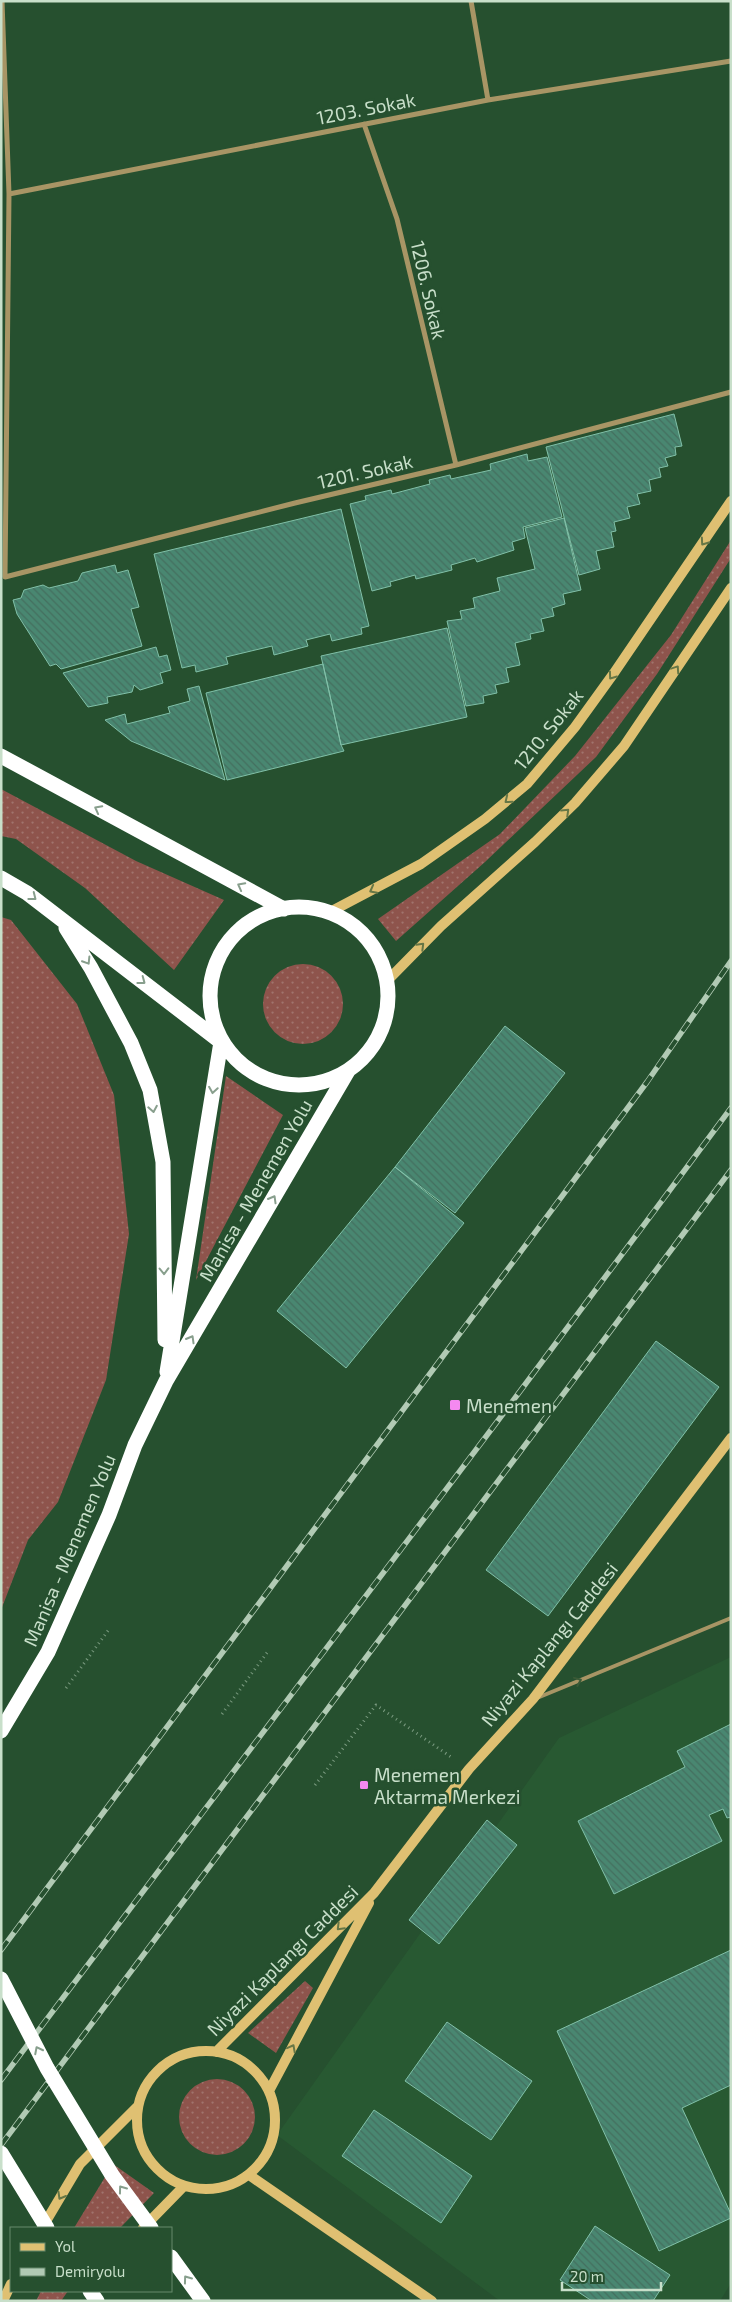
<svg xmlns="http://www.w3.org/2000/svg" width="732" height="2302" font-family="'Exo 2',sans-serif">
<defs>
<pattern id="grass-dots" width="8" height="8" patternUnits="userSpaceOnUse" patternTransform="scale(1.25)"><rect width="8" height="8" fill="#8e544c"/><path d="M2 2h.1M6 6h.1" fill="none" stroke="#a1746d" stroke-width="1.8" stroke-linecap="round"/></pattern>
<pattern id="building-back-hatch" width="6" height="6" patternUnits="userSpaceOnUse" patternTransform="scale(1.25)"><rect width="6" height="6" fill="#498771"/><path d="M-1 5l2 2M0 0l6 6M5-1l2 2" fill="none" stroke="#446f5f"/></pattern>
</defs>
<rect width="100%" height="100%" fill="#26502f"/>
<path fill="#285932" d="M731 1657V2283L720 2301H500L277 2135 559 1738Z"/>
<path fill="url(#grass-dots)" d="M731 540V558L657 674 596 757 485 862 396 941 378 919 500 834 575 756 671 635Z
M1 789 136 861 224 900 174 970 85 888 16 839 1 836Z
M1 917 11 920 77 1004 114 1095 129 1234 106 1380 58 1502 28 1540 1 1610Z
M263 1004a40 40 0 1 1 80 0a40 40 0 1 1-80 0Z
M226 1076 283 1115 196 1280Z
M305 1981 313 1988 276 2053 248 2033Z
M179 2117a38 38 0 1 1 76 0a38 38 0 1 1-76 0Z
M113 2164 154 2193 120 2228H74Z
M41 2291H68L61 2301H36Z"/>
<path fill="url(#building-back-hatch)" stroke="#81c0a8" d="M674 414 682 446 675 447 676 455 665 458 668 466 659 468 661 477 649 480 651 491 637 494 640 504 627 507 630 518 614 522 616 531 611 532 614 547 596 551 600 569 579 575 546 447Z
M527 454 528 461 547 457 562 517 523 527 525 538 512 542 514 550 477 562 475 558 451 565 452 570 416 579 415 575 390 582 391 586 372 591 350 504 366 500 365 496 391 490 392 494 430 484 429 480 450 475 451 479 491 470 490 464Z
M341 509 369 626 361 628 362 634 332 641 330 634 306 640 308 646 274 655 272 646 226 657 228 664 196 672 195 665 182 668 154 554Z
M564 518 581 590 563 594 565 604 552 608 554 616 541 619 544 631 530 634 531 639 515 643 520 665 506 668 509 682 495 685 497 693 483 696 484 703 466 706 447 621 462 619 460 611 475 608 473 598 500 591 497 578 535 569 525 528Z
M115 565 117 573 128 570 139 607 131 609 142 646 61 669 56 664 50 666 17 614 13 600 21 598 24 590 43 585 49 588 78 581 82 573Z
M447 628 467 717 341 745 321 656Z
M156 647 159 657 167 655 171 670 160 673 163 683 140 690 134 685 132 692 107 697 108 703 88 707 63 673Z
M323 664 341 745 344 751 227 780 206 693Z
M199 686 225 780 131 741 105 720 125 714 127 724 170 713 168 707 190 701 187 689Z
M505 1026 565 1073 455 1213 395 1167Z
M395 1167 464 1223 346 1368 277 1311Z
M656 1341 719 1387 548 1616 486 1570Z
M731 1724V1817L727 1818 723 1809 709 1815 722 1841 614 1894 578 1821 685 1767 677 1751Z
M487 1820 517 1845 439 1944 409 1920Z
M731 1950V2085L682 2108 731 2214V2218L659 2251 557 2031Z
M447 2022 532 2081 491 2140 405 2081Z
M374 2110 472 2176 441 2223 342 2156Z
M595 2226 670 2275 653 2301H592L560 2280Z"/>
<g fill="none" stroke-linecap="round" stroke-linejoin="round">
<path stroke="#7b9b80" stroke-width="3" stroke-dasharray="1 4" stroke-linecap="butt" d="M66 1688 110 1628
M222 1714 269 1650
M315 1785 376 1705 451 1757"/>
<path stroke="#a89565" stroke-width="4" d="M537 1698 731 1618"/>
<path stroke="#a89565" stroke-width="5" d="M2 1 9 194 5 577 295 503 456 465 731 392
M471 1 488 100
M364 124 397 219 456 465
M9 194 488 100 731 61"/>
<path stroke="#dfc072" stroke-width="10" d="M330 912 421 864 485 819 527 784 575 727 614 673 731 501
M387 981 441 926 535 842 575 803 624 746 731 588
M137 2120a69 69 0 1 1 138 0a69 69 0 1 1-138 0Z
M216 2052 374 1893 469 1769 533 1699 731 1438
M269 2091 369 1903
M249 2175 432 2301
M42 2228 80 2164 138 2106
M143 2228 184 2186
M3 2301 11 2284"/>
<path stroke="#fff" stroke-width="15" d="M1 756 284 909
M1 878 27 893 221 1042 167 1372
M210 996a89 89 0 1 1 178 0a89 89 0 1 1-178 0Z
M66 928 91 968 131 1043 150 1090 163 1162 165 1340
M1 1731 48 1652 109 1515 135 1445 166 1381 348 1071
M171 2257 203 2301"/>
<defs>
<path id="rail" d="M1 1950 647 1082 731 961
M1 2080 518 1394 731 1108
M1 2145 731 1170"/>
</defs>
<use href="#rail" stroke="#b1cab4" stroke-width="5.5"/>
<use href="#rail" stroke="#26502f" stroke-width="4" stroke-dasharray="11" stroke-linecap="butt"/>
<path stroke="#fff" stroke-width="15" d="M1 1979 47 2068 112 2175 151 2228
M1 2153 47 2228
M90 2291 97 2301"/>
</g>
<defs><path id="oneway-chevron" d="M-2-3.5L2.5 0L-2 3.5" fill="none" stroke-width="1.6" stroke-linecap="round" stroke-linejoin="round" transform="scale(1.25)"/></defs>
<g stroke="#677746">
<use href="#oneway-chevron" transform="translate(704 542) rotate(125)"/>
<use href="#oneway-chevron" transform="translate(676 669) rotate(-56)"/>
<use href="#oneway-chevron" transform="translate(612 676) rotate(126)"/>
<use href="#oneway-chevron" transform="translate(508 800) rotate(141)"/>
<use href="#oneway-chevron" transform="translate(566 812) rotate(-44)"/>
<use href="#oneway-chevron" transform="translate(373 890) rotate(152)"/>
<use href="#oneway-chevron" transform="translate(421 946) rotate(-45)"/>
<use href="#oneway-chevron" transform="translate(340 1927) rotate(135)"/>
<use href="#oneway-chevron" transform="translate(292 2048) rotate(-62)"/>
<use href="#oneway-chevron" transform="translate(61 2196) rotate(120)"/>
</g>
<g stroke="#889f8d">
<use href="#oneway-chevron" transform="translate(98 809) rotate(-152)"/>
<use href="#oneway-chevron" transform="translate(241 886) rotate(-152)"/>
<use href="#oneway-chevron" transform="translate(33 897) rotate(38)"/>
<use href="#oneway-chevron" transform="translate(87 961) rotate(58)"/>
<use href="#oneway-chevron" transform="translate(142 981) rotate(37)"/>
<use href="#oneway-chevron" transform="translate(213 1090) rotate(99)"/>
<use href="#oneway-chevron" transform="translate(153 1109) rotate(80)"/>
<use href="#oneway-chevron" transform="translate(273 1199) rotate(-60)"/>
<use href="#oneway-chevron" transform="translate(164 1271) rotate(89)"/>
<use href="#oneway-chevron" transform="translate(191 1339) rotate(-60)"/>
<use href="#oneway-chevron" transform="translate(38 2050) rotate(-117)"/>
<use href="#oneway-chevron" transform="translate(122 2189) rotate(-126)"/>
<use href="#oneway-chevron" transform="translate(187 2279) rotate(-126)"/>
</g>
<use stroke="#3a5a37" href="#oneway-chevron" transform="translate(578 1681) rotate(-22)"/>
<g fill="#f489f0" stroke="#26502f" stroke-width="2">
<rect x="449" y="1399" width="12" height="12" rx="2.5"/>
<rect x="359" y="1780" width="10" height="10" rx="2.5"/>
</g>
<g text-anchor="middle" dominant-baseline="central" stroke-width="5" stroke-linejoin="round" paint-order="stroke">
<g font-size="19" fill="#c8dfca" stroke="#26502f">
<text transform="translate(366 108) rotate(-11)">1203. Sokak</text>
<text transform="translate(429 290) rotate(77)">1206. Sokak</text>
<text transform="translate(365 471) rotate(-13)">1201. Sokak</text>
<text transform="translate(548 729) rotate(-51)">1210. Sokak</text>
<text transform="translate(255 1190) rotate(-60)">Manisa - Menemen Yolu</text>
<text transform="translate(69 1550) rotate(-67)">Manisa - Menemen Yolu</text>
<text transform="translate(549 1644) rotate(-51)">Niyazi Kaplangı Caddesi</text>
<text transform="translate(282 1960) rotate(-45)">Niyazi Kaplangı Caddesi</text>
</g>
<g font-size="19" fill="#c8dfca" stroke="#26502f" text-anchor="start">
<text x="466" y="1405">Menemen</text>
<text x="374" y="1774">Menemen<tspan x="374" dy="22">Aktarma Merkezi</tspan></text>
</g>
</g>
<rect width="732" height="2302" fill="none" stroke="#c8dfca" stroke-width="5"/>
<rect x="10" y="2227" width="162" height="65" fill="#26502f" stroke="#67896d"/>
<rect x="20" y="2243" width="25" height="8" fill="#dfc072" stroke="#67896d"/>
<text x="55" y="2252" font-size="15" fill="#c8dfca">Yol</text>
<rect x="20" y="2268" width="25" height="8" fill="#b1cab4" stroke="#67896d"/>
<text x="55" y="2277" font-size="15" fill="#c8dfca">Demiryolu</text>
<path d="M562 2282v8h99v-8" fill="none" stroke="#c8dfca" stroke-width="2.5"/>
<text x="570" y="2282" font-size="15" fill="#c8dfca" stroke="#26502f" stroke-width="4" paint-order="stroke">20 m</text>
</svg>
